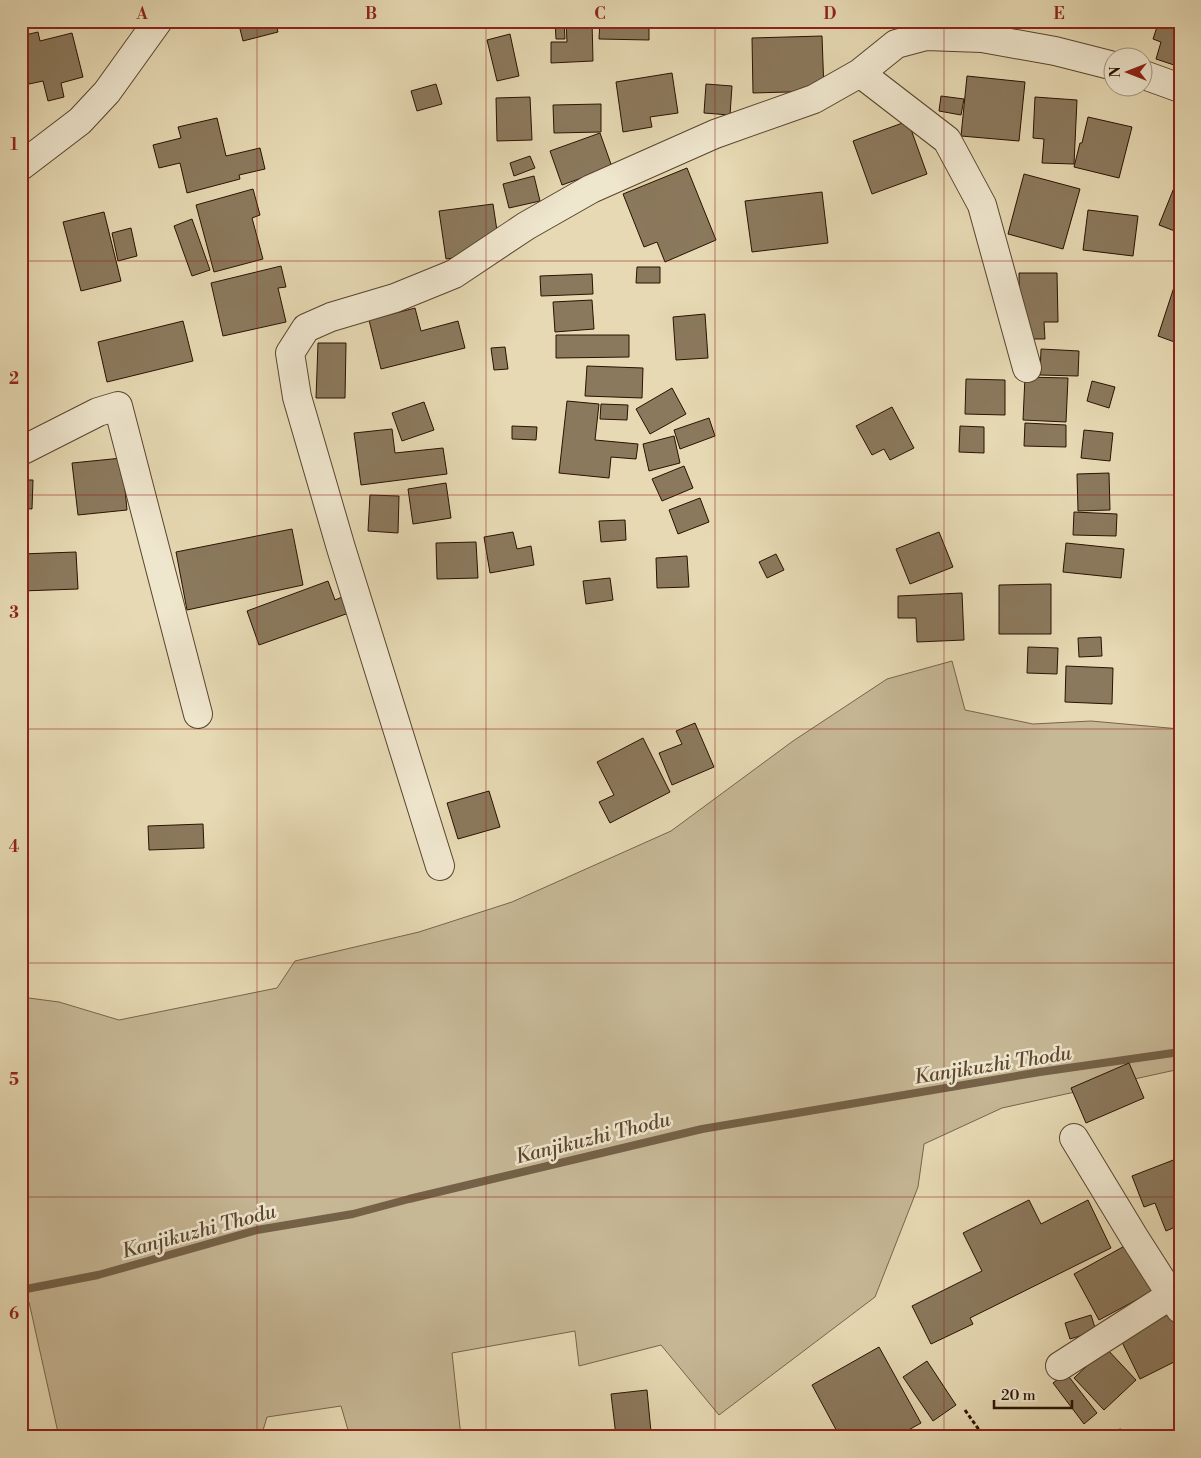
<svg xmlns="http://www.w3.org/2000/svg" width="1201" height="1458" font-family="'Libre Bodoni',serif">
<rect width="100%" height="100%" fill="#e6d9b3"/>
<filter id="stains"><feTurbulence type="fractalNoise" baseFrequency=".004" numOctaves="4"/><feColorMatrix values="0 0 0 0 .2 0 0 0 0 .09 0 0 0 0 .02 0 0 0 .5 -.17"/></filter>
<radialGradient id="worn" r=".72"><stop offset=".6" stop-color="#630" stop-opacity="0"/><stop offset="1" stop-color="#630" stop-opacity=".3"/></radialGradient>
<path fill="#c6b795" stroke="#78644a" d="M952 661 965 710 1033 724 1091 721 1180 729V1069L1002 1108 924 1144 918 1187 875 1297 719 1415 661 1345 579 1366 575 1331 452 1353 461 1437H350L341 1406 267 1417 261 1437H59L29 1302 21 1304V997L59 1002 119 1020 277 988 295 961 419 932 512 902 671 831 793 741 887 679Z"/>
<g fill="none" stroke-linecap="round" stroke-linejoin="round">
<path stroke="#746147" stroke-width="8" d="M21 1290 98 1275 257 1230 353 1214 409 1199 702 1129 1040 1072 1180 1052"/>
</g>
<path fill="#8b795d" stroke="#291200" d="M238 21H275L278 32 243 41Z
M555 21H564L565 39H556Z
M566 21H592L593 61 551 63V42H567Z
M600 21H649V40L599 39Z
M915 21H957V25L915 24Z
M1159 21H1180V67L1156 59 1161 42 1153 39Z
M38 32 40 41 72 33 83 77 61 83 64 97 48 101 43 81 29 84 21 51V36Z
M510 34 519 76 497 81 487 40Z
M822 36 824 91 753 93 752 38Z
M672 73 678 113 650 117 652 127 623 132 616 82Z
M967 76 1025 82 1019 141 961 136Z
M436 84 442 104 417 111 411 91Z
M706 84 732 86 730 115 704 113Z
M941 96 964 99 961 115 939 111Z
M530 97 532 140 497 141 496 98Z
M1035 97 1077 100 1074 164 1042 163 1044 139 1033 138Z
M601 104V132L554 133 553 105Z
M1088 117 1132 127 1119 178 1074 167 1080 143H1082Z
M217 118 226 156 260 148 265 169 239 175 240 179 187 193 180 163 159 168 153 145 181 138 178 127Z
M908 121 927 174 872 194 853 141Z
M600 133 612 167 562 185 550 151Z
M530 156 535 168 514 176 510 163Z
M687 168 716 240 665 262 657 242 644 247 623 194Z
M1180 173V233L1159 225Z
M1024 174 1080 189 1063 249 1008 234Z
M534 176 540 201 509 208 503 184Z
M253 189 260 215 252 218 263 259 214 272 196 205Z
M822 192 828 243 752 252 745 201Z
M493 204 500 251 446 259 439 211Z
M1088 210 1138 216 1133 256 1083 250Z
M104 212 121 281 81 291 63 222Z
M192 219 210 270 192 276 174 226Z
M131 228 137 256 118 261 112 233Z
M281 266 286 287 278 288 286 322 223 336 211 283Z
M637 267H660V283H636Z
M1019 273H1057L1058 322H1044L1045 339H1020Z
M592 274 593 294 541 296 540 276Z
M1177 278 1180 279V344L1158 336Z
M592 300 594 329 555 332 553 302Z
M415 308 421 331 458 321 465 348 381 369 369 320Z
M705 314 708 358 676 360 673 317Z
M183 321 193 361 107 382 98 342Z
M556 335H629V357L556 358Z
M318 343H346L345 398H316Z
M505 347 508 369 494 370 491 348Z
M1041 349 1079 351 1078 376 1040 375Z
M587 366 643 368 642 398 585 396Z
M1025 377 1068 378 1066 422 1023 420Z
M966 379 1005 380V415L965 414Z
M1092 381 1115 387 1109 408 1087 401Z
M672 388 686 414 650 434 636 409Z
M567 401 599 404 595 440 638 444 636 459 611 457 609 478 559 473Z
M424 402 434 430 402 441 392 413Z
M601 404 628 405 627 420 600 419Z
M892 407 914 448 890 460 884 449 872 455 856 426Z
M709 418 715 436 680 449 674 430Z
M1025 423 1066 425V447L1024 446Z
M512 426 537 427 536 440 512 439Z
M960 426 984 427V453L959 452Z
M392 429 395 453 443 448 447 474 361 485 354 433Z
M1084 430 1113 433 1110 461 1081 458Z
M674 436 680 463 649 471 643 444Z
M122 458 127 510 78 515 72 463Z
M684 466 693 488 662 501 652 479Z
M1109 473 1110 510 1078 511 1077 474Z
M21 480H33L32 509 21 508Z
M446 483 451 518 413 524 408 489Z
M370 495 399 496 398 533 368 531Z
M700 498 709 522 678 534 669 510Z
M1074 512 1117 514 1116 536 1073 535Z
M625 520 626 540 601 542 599 521Z
M292 529 303 585 187 610 176 552Z
M513 532 517 549 531 546 534 565 490 573 484 537Z
M939 532 953 567 910 584 896 549Z
M476 542 478 578 437 579 436 543Z
M1066 543 1124 549 1121 578 1063 572Z
M76 552 78 589 21 591V554Z
M776 554 784 570 767 578 759 562Z
M687 556 689 587 657 588 656 558Z
M610 578 613 600 586 604 583 581Z
M328 581 335 600 354 592 360 609 259 645 247 611Z
M1051 584V634H999V585Z
M962 593 964 640 917 642 916 618H898V596Z
M1101 637 1102 656 1079 657 1078 638Z
M1028 647 1058 648 1057 674 1027 673Z
M1066 666 1113 668 1112 704 1065 702Z
M695 723 714 767 672 785 659 753 682 744 676 731Z
M643 738 670 792 610 823 599 802 614 795 597 762Z
M489 791 500 827 458 839 447 803Z
M203 824 204 848 149 850 148 826Z
M1129 1063 1144 1098 1086 1123 1071 1088Z
M1176 1159 1180 1170V1225L1166 1231 1155 1203 1144 1207 1132 1176Z
M1029 1200 1041 1224 1088 1200 1111 1248 970 1318 973 1324 931 1344 912 1306 982 1271 963 1233Z
M1130 1243 1155 1290 1099 1320 1074 1274Z
M1171 1313 1180 1331V1359L1140 1379 1120 1338Z
M1091 1315 1096 1331 1070 1339 1065 1323Z
M879 1347 921 1423 896 1437H894L890 1430 879 1437H856L854 1433 847 1437H840L812 1385Z
M1106 1348 1136 1380 1104 1410 1074 1378Z
M927 1361 956 1405 933 1421 903 1377Z
M1066 1373 1097 1413 1084 1424 1053 1383Z
M647 1390 651 1432 616 1436 611 1394Z"/>
<g fill="none" stroke-linecap="round" stroke-linejoin="round">
<defs>
<path id="minor" d="M860 73 947 140 982 205 1027 368
M1144 75 1180 88
M21 166 80 121 107 92 158 21
M21 451 98 412 118 406 198 714
M440 866 341 548 297 397 290 353 306 328 331 317 395 298 454 274 526 226 591 189 715 134 814 99 860 73 896 44 926 36 982 38 1055 51 1114 66
M1074 1138 1134 1237 1180 1309
M1060 1366 1171 1295"/>
</defs>
<use href="#minor" stroke="#58442d" stroke-width="30"/>
<path stroke="#291200" stroke-width="3" stroke-dasharray="4 2.5" stroke-linecap="butt" d="M965 1410 984 1437
M1109 1437 1120 1430 1124 1437"/>
<use href="#minor" stroke="#efe6ce" stroke-width="28"/>
</g>
<path fill="none" stroke="#8f2418" stroke-width="1" stroke-opacity="0.55" d="M257 21V1437M486 21V1437M715 21V1437M944 21V1437M21 261H1180M21 495H1180M21 729H1180M21 963H1180M21 1197H1180"/>
<g text-anchor="middle" dominant-baseline="central" stroke-width="5" stroke-linejoin="round" paint-order="stroke">
<g font-size="20" font-style="italic" fill="#5b462f" stroke="#efe6ce">
<text transform="translate(993 1066) rotate(-9)">Kanjikuzhi Thodu</text>
<text transform="translate(593 1139) rotate(-14)">Kanjikuzhi Thodu</text>
<text transform="translate(199 1232) rotate(-15)">Kanjikuzhi Thodu</text>
</g>
</g>
<rect width="1201" height="1458" fill="none" stroke="#e6d9b3" stroke-width="55"/>
<g transform="translate(1128 72) rotate(270)"><circle r="24" fill="#efe6ce" stroke="#a0917c"/>
<path d="M0-4L9 19L0 12L-9 19Z" fill="#8f2418"/>
<text y="-8" font-size="14" font-weight="bold" text-anchor="middle" fill="#291200">N</text>
</g>
<path d="M994 1400v8h78v-8" fill="none" stroke="#291200" stroke-width="2.5"/>
<text x="1001" y="1400" font-size="15" fill="#291200" stroke="#efe6ce" stroke-width="4" paint-order="stroke">20 m</text>
<rect x="28" y="28" width="1146" height="1402" fill="none" stroke="#8f2418" stroke-width="2"/>
<g font-size="16" text-anchor="middle" font-weight="bold" fill="#8f2418">
<text x="142" y="19">A</text>
<text x="371" y="19">B</text>
<text x="600" y="19">C</text>
<text x="830" y="19">D</text>
<text x="1059" y="19">E</text>
<text x="14" y="150">1</text>
<text x="14" y="384">2</text>
<text x="14" y="618">3</text>
<text x="14" y="852">4</text>
<text x="14" y="1085">5</text>
<text x="14" y="1319">6</text>
</g>
<rect width="100%" height="100%" filter="url(#stains)"/>
<rect width="100%" height="100%" fill="url(#worn)"/>
</svg>
